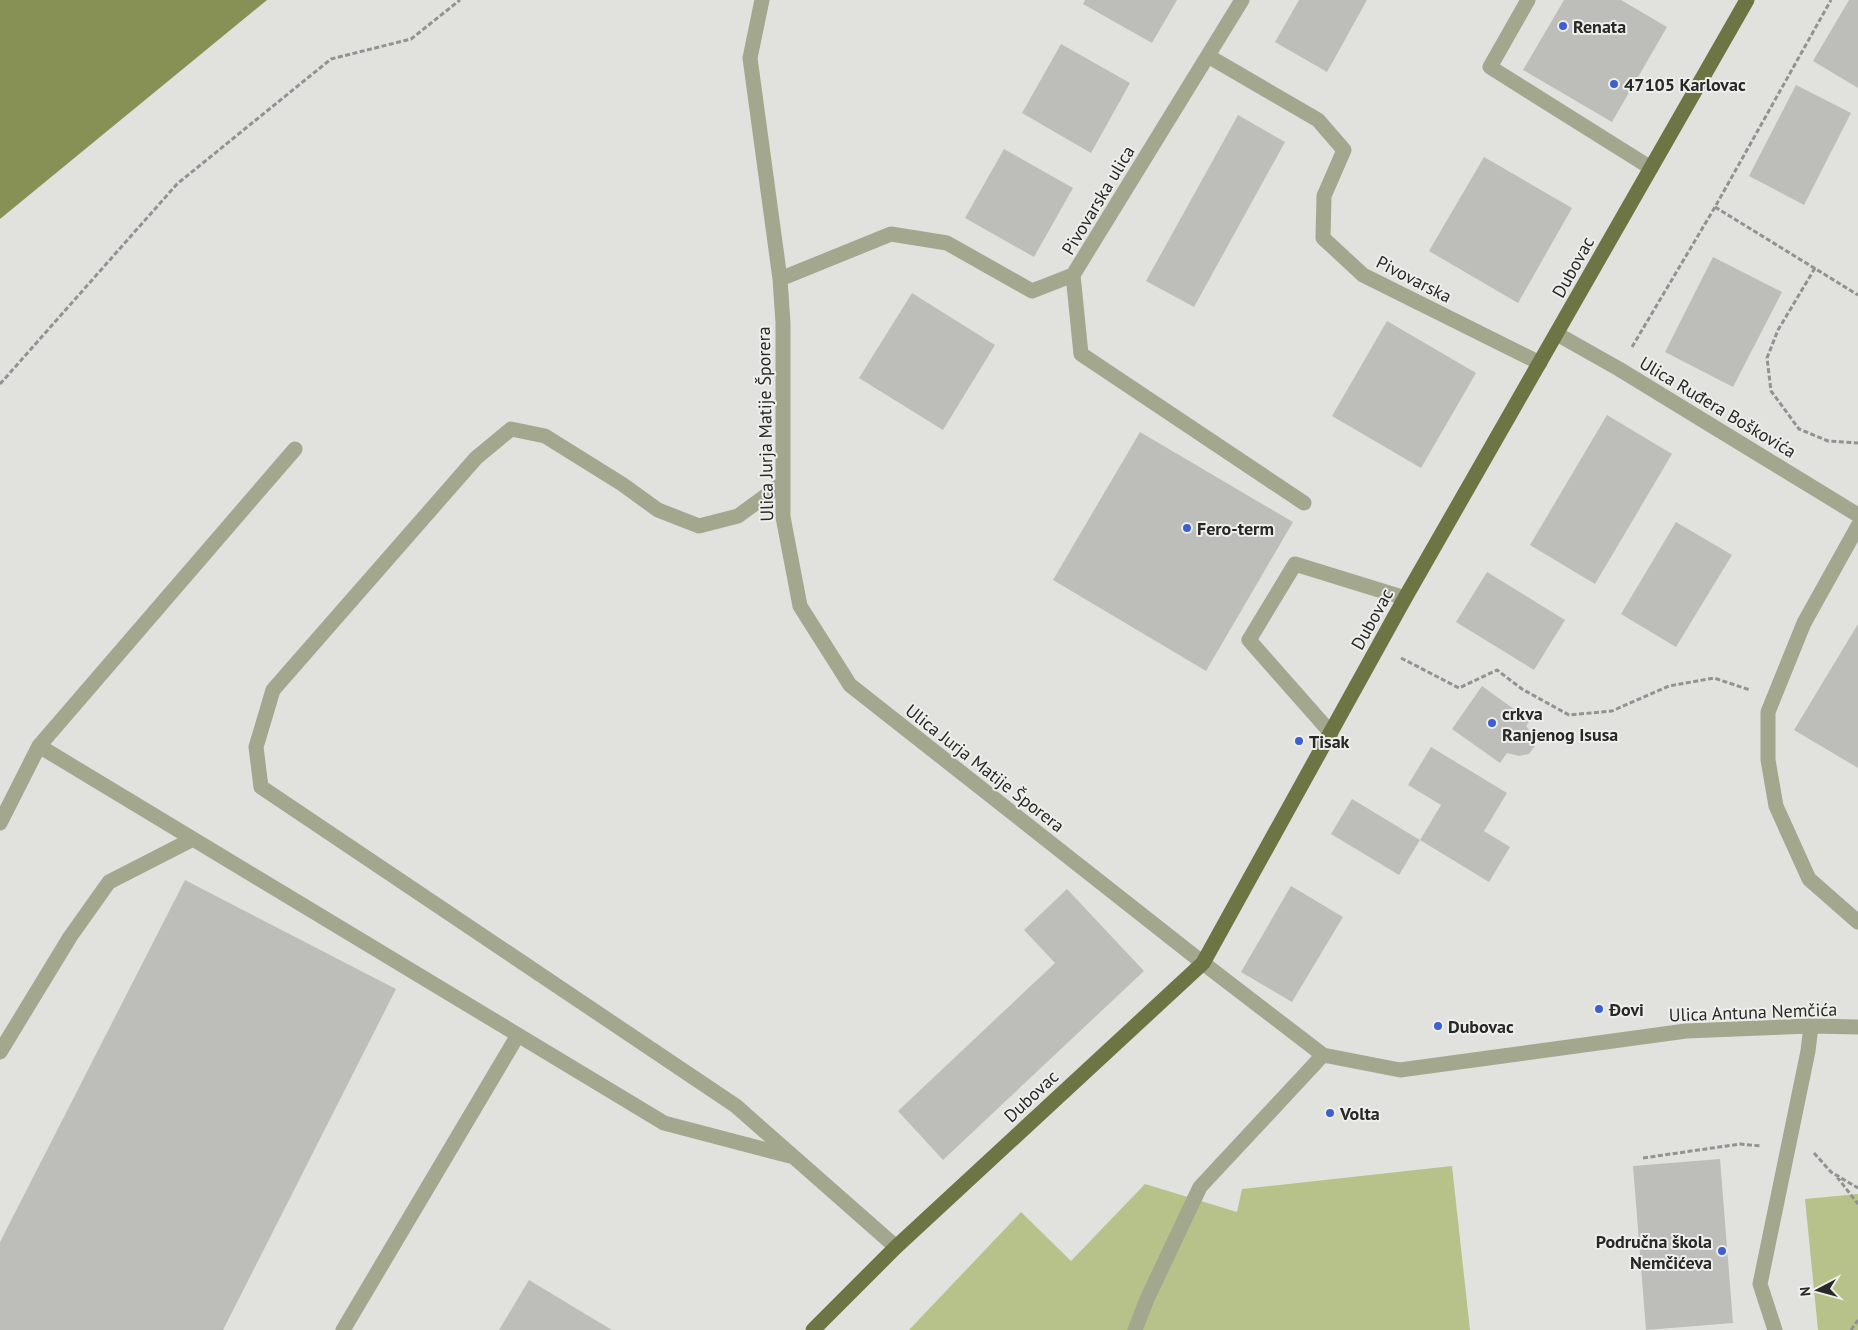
<svg xmlns="http://www.w3.org/2000/svg" width="1858" height="1330" font-family="'PT Sans',sans-serif">
<rect width="100%" height="100%" fill="#e1e2de"/>
<path fill="#b7c28a" d="M1452 1166 1470 1330H909L1021 1212 1071 1261 1145 1184 1237 1212 1242 1189Z
M1858 1194V1330H1818L1805 1199Z"/>
<path fill="#879156" d="M0 0H267L0 219Z"/>
<path fill="#bdbeba" d="M1085 0H1177L1152 43 1083 4Z
M1299 0H1367L1327 72 1275 42Z
M1564 0H1621L1667 27 1612 122 1523 70Z
M1849 0H1858V88L1813 61Z
M1061 44 1130 83 1091 153 1022 113Z
M1796 85 1851 113 1804 205 1749 176Z
M1238 115 1285 142 1194 307 1146 281Z
M1004 149 1073 188 1034 257 965 218Z
M1484 157 1572 208 1518 303 1429 251Z
M1713 257 1782 292 1733 387 1665 352Z
M912 293 995 345 943 430 859 378Z
M1387 321 1476 373 1421 468 1332 416Z
M1607 415 1672 454 1595 584 1530 545Z
M1140 432 1293 522 1206 671 1053 580Z
M1676 522 1732 555 1676 647 1621 614Z
M1487 572 1565 620 1534 670 1456 622Z
M1858 624V768L1794 730Z
M1482 686 1530 721 1526 726 1533 734 1535 746 1529 754 1519 756 1507 753 1500 763 1452 729Z
M1431 747 1507 793 1484 831 1510 847 1489 882 1420 840 1399 875 1331 834 1352 799 1420 840 1441 805 1408 785Z
M185 880 396 989 223 1330H0V1242Z
M1291 886 1343 917 1292 1002 1241 972Z
M1067 889 1144 971 943 1160 898 1111 1055 963 1024 930Z
M1720 1159 1733 1323 1646 1330 1633 1166Z
M529 1280 612 1330H499Z"/>
<g fill="none" stroke-linecap="round" stroke-linejoin="round">
<path stroke="#929390" stroke-width="3" stroke-dasharray="5 2.5" stroke-linecap="butt" d="M1715 207 1858 295
M1815 268 1778 330 1767 358 1771 391 1799 429 1828 441 1858 443
M1632 347 1715 207 1831 0
M0 384 177 184 331 59 411 39 460 0
M1401 658 1459 688 1497 670 1522 689 1569 715 1612 711 1669 686 1714 678 1750 690
M1814 1153 1831 1172 1858 1188
M1643 1158 1740 1144 1761 1146
M1837 1177 1858 1204
M1851 1330 1858 1320"/>
<path stroke="#a2a78d" stroke-width="15" d="M762 0 750 58 780 279 783 323V517L800 606 850 685 1203 963 1323 1055 1400 1070 1686 1031 1811 1026 1858 1027
M1528 0 1490 67 1651 168
M1208 56 1318 120 1344 150 1324 196 1323 238 1363 275 1540 363
M1073 275 1081 354 1304 503
M780 279 891 234 947 243 1032 291 1073 275 1242 0
M1557 334 1619 369 1858 515
M295 449 39 746 664 1123 790 1156
M783 483 738 516 699 526 658 510 622 484 545 436 511 429 476 458 273 690 256 747 261 787 736 1106 896 1247
M1858 526 1804 623 1768 712V760L1776 806 1809 879 1858 922
M1331 733 1249 640 1295 564 1405 598
M0 823 39 746
M0 1052 70 937 109 882 193 839
M343 1330 518 1035
M1135 1330 1147 1299 1200 1187 1323 1055
M1775 1330 1760 1284 1808 1051 1811 1026"/>
<path stroke="#6d7545" stroke-width="15" d="M813 1330 896 1247 1203 963 1405 598 1747 0"/>
</g>
<g fill="#3c60d1" stroke="#eeefeb" stroke-width="2">
<circle cx="1563" cy="26" r="5"/>
<circle cx="1614" cy="84" r="5"/>
<circle cx="1187" cy="528" r="5"/>
<circle cx="1492" cy="723" r="5"/>
<circle cx="1299" cy="741" r="5"/>
<circle cx="1599" cy="1009" r="5"/>
<circle cx="1438" cy="1026" r="5"/>
<circle cx="1330" cy="1113" r="5"/>
<circle cx="1722" cy="1251" r="5"/>
</g>
<g text-anchor="middle" dominant-baseline="central" stroke-width="4" stroke-linejoin="round" paint-order="stroke">
<g font-size="18" font-weight="bold" fill="#282827" stroke="#eeefeb" text-anchor="start">
<text x="1573" y="26">Renata</text>
<text x="1624" y="84">47105 Karlovac</text>
<text x="1197" y="528">Fero-term</text>
<text x="1502" y="713">crkva<tspan x="1502" dy="21">Ranjenog Isusa</tspan></text>
<text x="1309" y="741">Tisak</text>
<text x="1609" y="1009">Đovi</text>
<text x="1448" y="1026">Dubovac</text>
<text x="1340" y="1113">Volta</text>
<text x="1712" y="1241" text-anchor="end">Područna škola<tspan x="1712" dy="21">Nemčićeva</tspan></text>
</g>
<g font-size="18" fill="#282827" stroke="#eeefeb">
<text transform="translate(1098 200) rotate(-59)">Pivovarska ulica</text>
<text transform="translate(1573 267) rotate(-61)">Dubovac</text>
<text transform="translate(1414 279) rotate(27)">Pivovarska</text>
<text transform="translate(1718 407) rotate(31)">Ulica Ruđera Boškovića</text>
<text transform="translate(765 424) rotate(-91)">Ulica Jurja Matije Šporera</text>
<text transform="translate(1372 619) rotate(-61)">Dubovac</text>
<text transform="translate(985 768) rotate(38)">Ulica Jurja Matije Šporera</text>
<text transform="translate(1753 1012) rotate(-2)">Ulica Antuna Nemčića</text>
<text transform="translate(1031 1096) rotate(-43)">Dubovac</text>
</g>
</g>
<g transform="translate(1818 1290) rotate(264)" stroke="#eeefeb" stroke-width="4" paint-order="stroke">
<path d="M0-4L9 19L0 12L-9 19Z" fill="#282827"/>
<text y="-8" font-size="14" font-weight="bold" text-anchor="middle" fill="#282827">N</text>
</g>
</svg>
